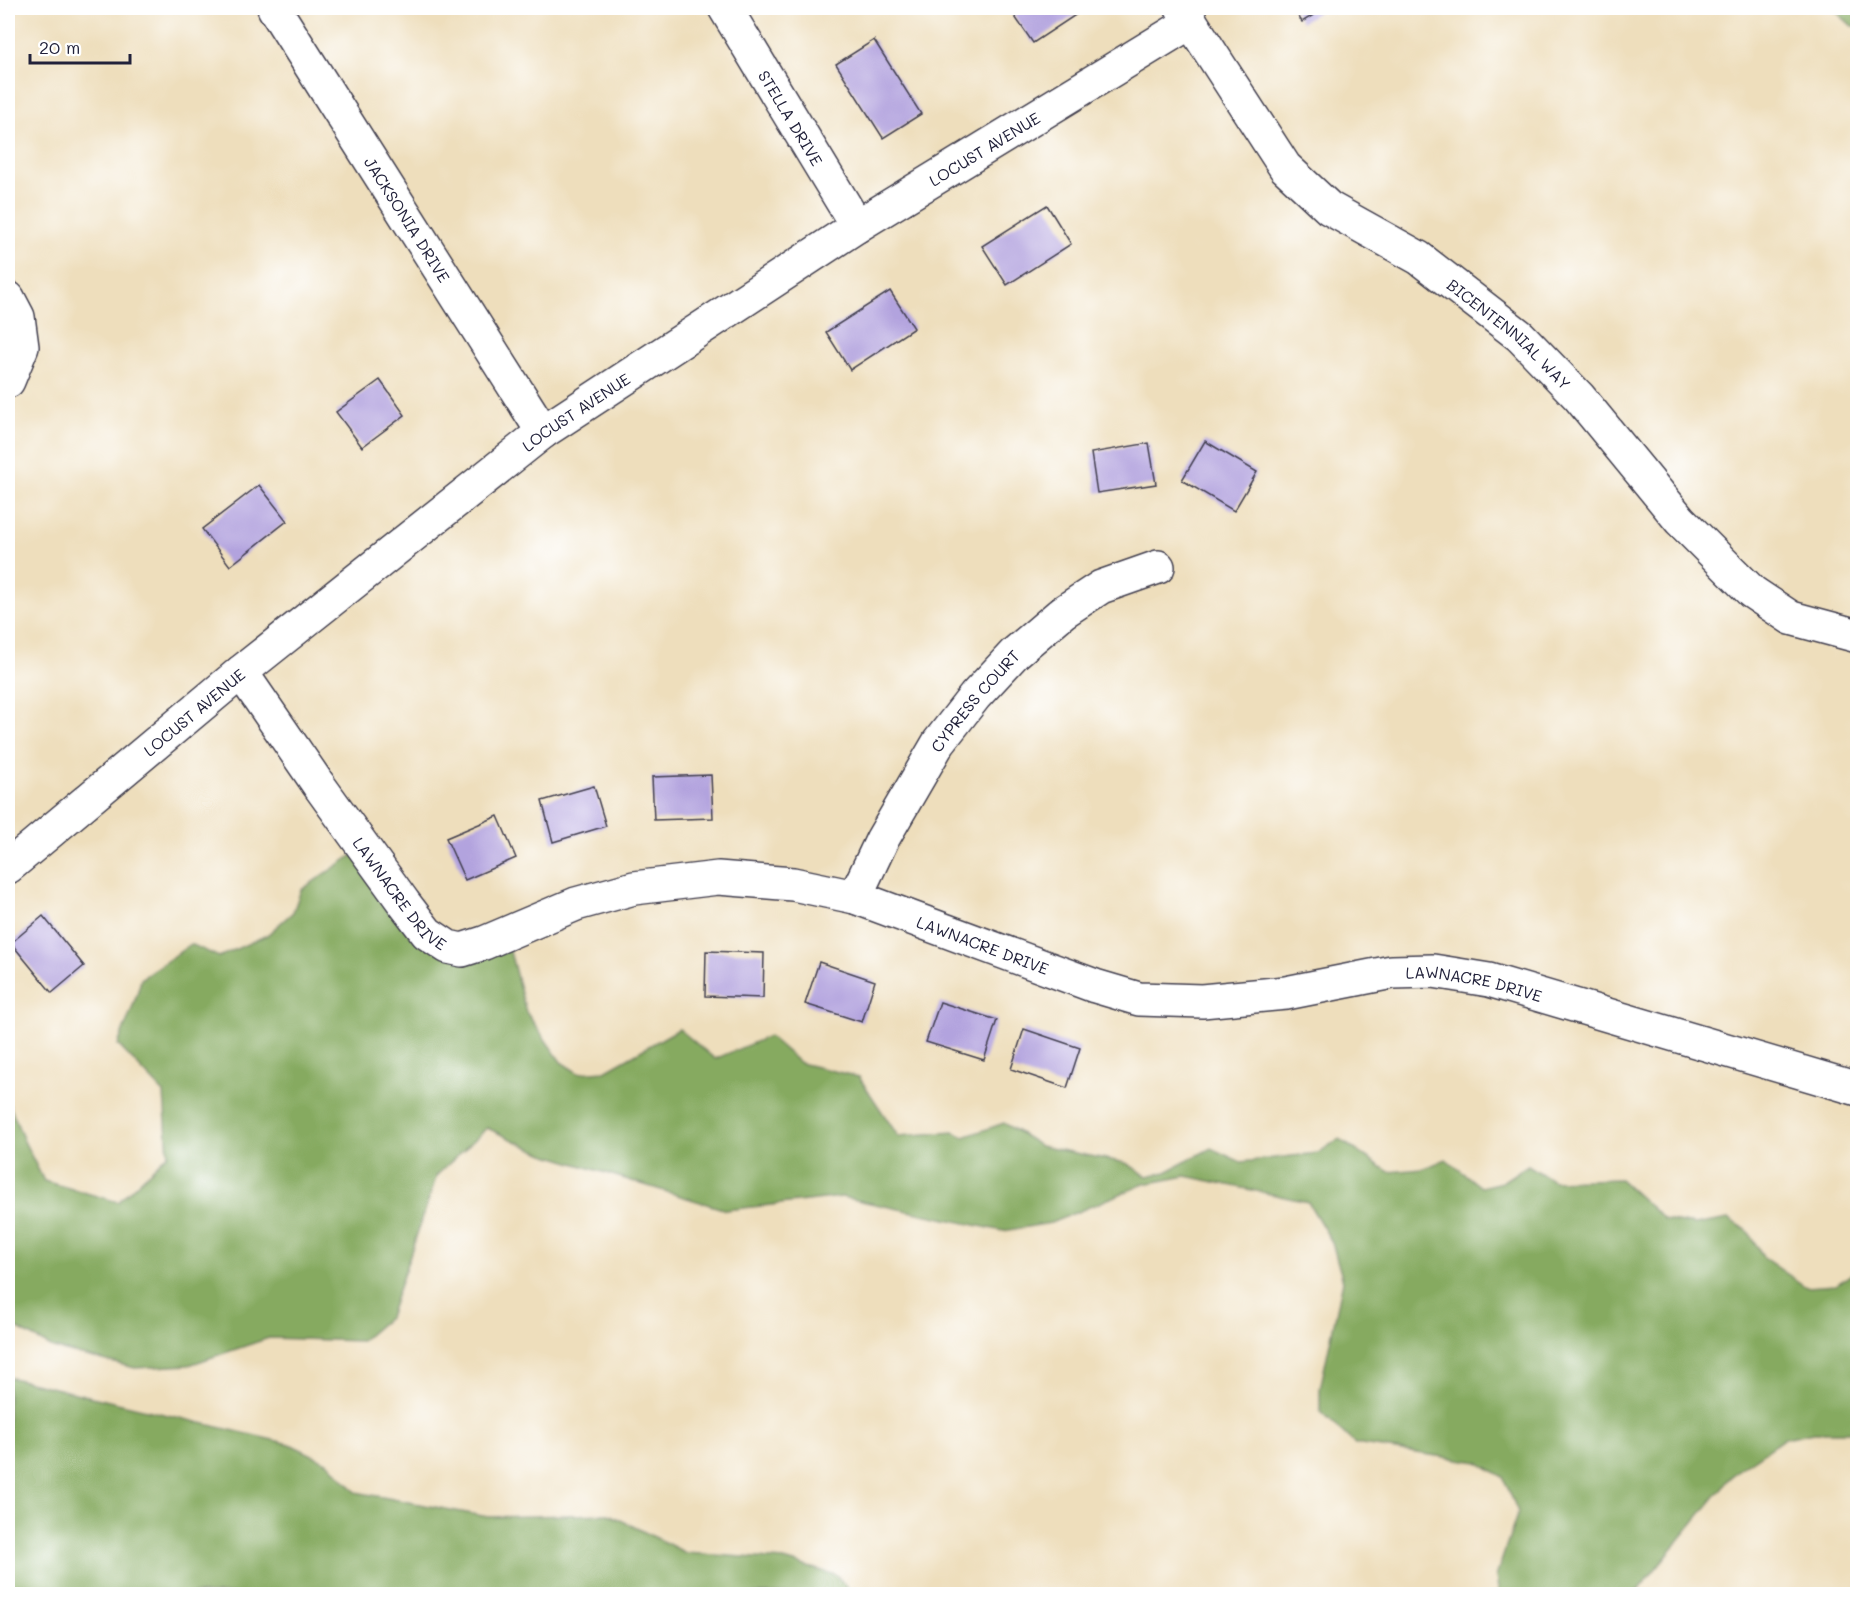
<svg xmlns="http://www.w3.org/2000/svg" width="1865" height="1602" font-family="Mali,sans-serif">
<rect width="100%" height="100%" fill="#fff"/>
<filter id="ink" filterUnits="userSpaceOnUse"><feTurbulence type="fractalNoise" baseFrequency=".0167" numOctaves="2"/><feDisplacementMap in="SourceGraphic" scale="12" xChannelSelector="R" yChannelSelector="G"/><feConvolveMatrix kernelMatrix="1 2 1 2 8 2 1 2 1" color-interpolation-filters="sRGB"/></filter>
<filter id="wash" filterUnits="userSpaceOnUse"><feTurbulence type="fractalNoise" baseFrequency=".008" numOctaves="4" result="noise"/><feDisplacementMap in="SourceGraphic" scale="24" xChannelSelector="R" yChannelSelector="G"/><feGaussianBlur stdDeviation="1.35" result="paint"/><feColorMatrix in="noise" values="0 0 0 0 0 0 0 0 0 0 0 0 0 0 0 0 0 1.4 0 .05"/><feComposite in="paint" operator="in"/></filter>
<g filter="url(#wash)">
<rect width="100%" height="100%" fill="#eedebc"/>
<path fill="#86aa60" stroke="#54664e" stroke-width="1.5" d="M1832 8H1857V26H1852Z
M356 853 430 934 508 944 526 1012 561 1062 578 1073 605 1071 679 1029 715 1059 769 1036 800 1063 859 1077 898 1136 954 1132 964 1137 1004 1123 1040 1146 1126 1163 1147 1176 1166 1172 1211 1148 1241 1162 1318 1153 1339 1139 1389 1172 1423 1169 1446 1159 1481 1187 1502 1182 1528 1165 1553 1181 1620 1179 1665 1220 1695 1225 1728 1219 1748 1231 1764 1258 1806 1287 1836 1285 1857 1270V1432H1814L1785 1438 1734 1473 1635 1594H1499L1496 1577 1518 1512 1503 1477 1478 1462 1355 1444 1320 1411V1389L1343 1281 1332 1242 1308 1202 1186 1176 1144 1184 1051 1223 1003 1231 842 1197 726 1210 544 1154 487 1128 437 1175 389 1317 361 1341 269 1338 189 1365 135 1368 53 1348 11 1325H8V1101L24 1141 44 1181 118 1202 168 1154 164 1093 118 1045C126 1022 136 1003 141 979L191 944 219 957 267 935 293 912 301 890Z
M8 1377 290 1444 329 1463 356 1492 488 1517 609 1514 686 1553 784 1560 836 1575 853 1594H8Z"/>
<g id="blocks">
<path fill="#b2a3de" d="M1009 8H1086L1033 43Z
M1293 8H1325L1302 22Z
M874 40 921 114 883 138 836 64Z
M1047 205 1071 244 1007 285 982 246Z
M890 291 914 328 850 370 826 332Z
M380 380 405 415 362 447 336 412Z
M1205 441 1257 472 1234 511 1182 480Z
M1149 443 1156 484 1097 493 1091 453Z
M259 485 287 521 230 566 202 529Z
M711 775 713 818 654 820 652 777Z
M594 786 606 826 553 842 542 801Z
M498 816 516 858 465 880 446 838Z
M43 916 84 966 52 993 11 943Z
M706 951 764 953 763 998 705 996Z
M819 962 875 981 862 1022 805 1004Z
M940 1002 997 1020 984 1060 926 1042Z
M1024 1029 1080 1048 1067 1088 1011 1069Z"/>
</g>
</g>
<g filter="url(#ink)">
<use href="#blocks" fill-opacity="0" stroke="#413e4e" stroke-width="1.5"/>
<g fill="none" stroke-linecap="round" stroke-linejoin="round">
<defs>
<g id="minor">
<path id="s1" d="M274 8 543 432"/>
<path id="s2" d="M725 8 857 226"/>
<path id="s3" d="M1191 22 1285 167 1329 208 1419 258 1520 336 1579 397 1680 520 1752 592 1791 618 1858 636"/>
<path d="M8 298 18 317 22 347 8 381"/>
<path id="s4" d="M855 897 882 840 939 742 975 696 1015 653 1063 612 1101 587 1158 567"/>
</g>
<g id="tertiary">
<path id="s5" d="M241 672 318 784 404 903 427 933 448 947 462 950 484 943 576 904 634 888 718 878 793 884 855 897 1095 986 1139 999 1202 1001 1286 993 1392 972 1433 971 1489 980 1858 1089"/>
<path id="s6" d="M8 867 241 672 543 432 857 226 1191 22 1182 8"/>
</g>
</defs>
<use href="#minor" stroke="#413e4e" stroke-width="36"/>
<use href="#tertiary" stroke="#413e4e" stroke-width="36"/>
<use href="#minor" stroke="#fff" stroke-width="33"/>
<use href="#tertiary" stroke="#fff" stroke-width="33"/>
</g>
</g>
<g text-anchor="middle" dominant-baseline="central" stroke-width="6" stroke-linejoin="round" paint-order="stroke">
<g font-size="16" fill="#22223b" stroke="#fff">
<text stroke="none"><textPath href="#s2" startOffset="128">STELLA DRIVE</textPath></text>
<text stroke="none"><textPath href="#s6" startOffset="1214">LOCUST AVENUE</textPath></text>
<text stroke="none"><textPath href="#s1" startOffset="250">JACKSONIA DRIVE</textPath></text>
<text stroke="none"><textPath href="#s3" startOffset="454">BICENTENNIAL WAY</textPath></text>
<text stroke="none"><textPath href="#s6" startOffset="728">LOCUST AVENUE</textPath></text>
<text stroke="none"><textPath href="#s4" startOffset="231">CYPRESS COURT</textPath></text>
<text stroke="none"><textPath href="#s6" startOffset="242">LOCUST AVENUE</textPath></text>
<text stroke="none"><textPath href="#s5" startOffset="273">LAWNACRE DRIVE</textPath></text>
<text stroke="none"><textPath href="#s5" startOffset="903">LAWNACRE DRIVE</textPath></text>
<text stroke="none"><textPath href="#s5" startOffset="1407">LAWNACRE DRIVE</textPath></text>
</g>
</g>
<rect width="1865" height="1602" fill="none" stroke="#fff" stroke-width="30"/>
<path d="M30 54v9h100v-9" fill="none" stroke="#22223b" stroke-width="3"/>
<text x="39" y="54" font-size="18" fill="#22223b" stroke="#ffffff" stroke-width="4.5" paint-order="stroke">20 m</text>
</svg>
